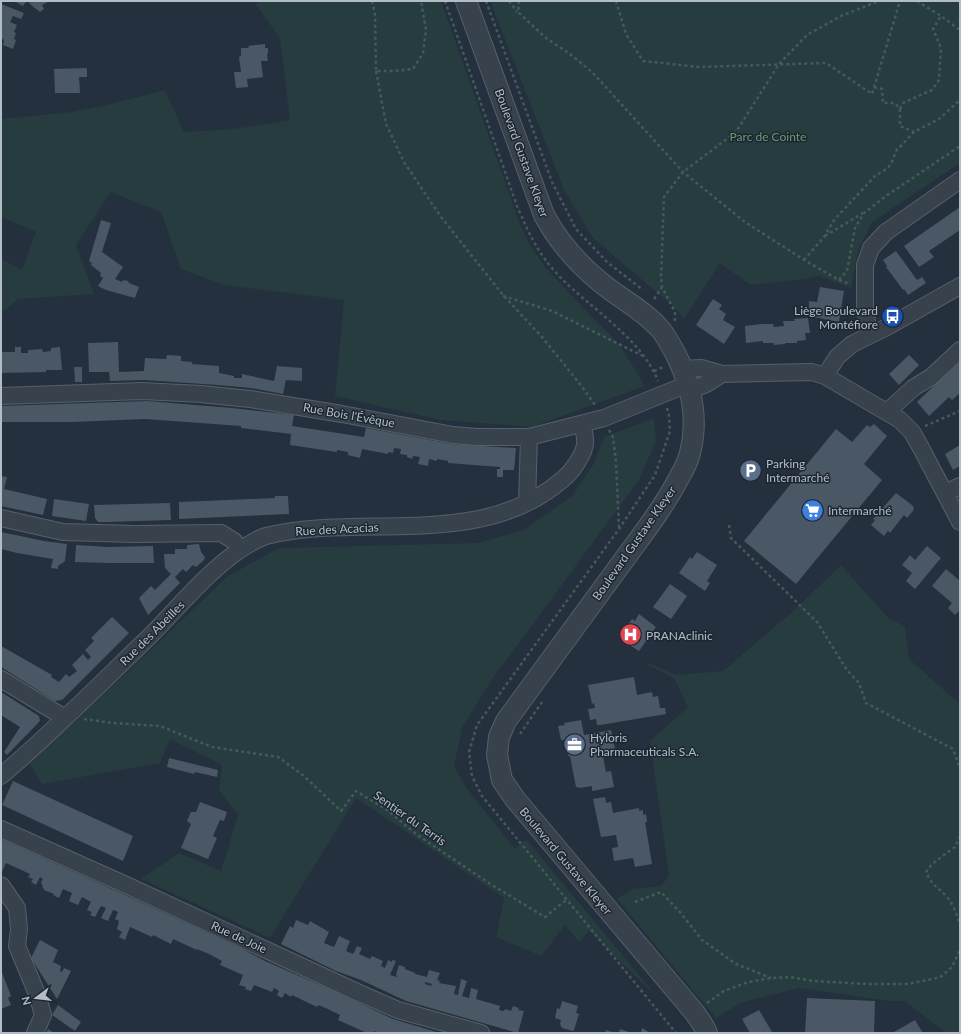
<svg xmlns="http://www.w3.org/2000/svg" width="961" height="1034" font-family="Lato,sans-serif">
<rect width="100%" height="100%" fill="#24303d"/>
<path fill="#263c3e" d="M259 1H441L520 224 530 245 545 267 593 318 620 345 645 386 532 427 440 420 335 396 344 300 224 285 181 269 161 212 111 192 76 245 94 294 18 299 1 314V259L22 270 36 232 1 217V119L72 112 111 104 165 90 184 132 235 129 290 120 280 38 256 5Z
M491 1H960V163L872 222 858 251 851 288 819 276 805 279 751 285 720 263 684 319 673 306 593 238 565 192 494 11Z
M654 418 656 441 639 480 493 678 462 728 454 767 466 787 515 849 526 839 658 998 589 931 579 942 565 925 541 956 496 937 504 898 356 798 270 938 141 879 179 853 221 871 238 815 219 790 222 765 170 739 160 763 42 784 28 761 78 719 228 576 279 548 478 543 524 530 573 495 593 465 604 437Z
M841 565 889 619 905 626 909 659 960 704V1033H946L905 1001H889L799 988 740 1003 716 1018 617 899 632 889 661 886 669 876 650 741 688 707 674 678 648 665V663L676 675 723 671 791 613Z"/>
<path fill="#4a5765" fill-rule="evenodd" d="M14 1H50L42 5 44 9 40 12 31 5 28 1 24 4 23 6Z
M1 4 24 13 21 19 13 16 10 22 17 25 14 32 16 33 14 39 16 40 13 49 3 45 4 40 1 38 2 35 1 34Z
M265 44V48H268V54H267L268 61H261L263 77 247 79 248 87 236 88 234 72H241L239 57 241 56V48H249L248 46Z
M87 68V77H79L80 93H55L54 69Z
M960 207V230L929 251 934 257 919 267 904 246Z
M101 220 111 223 102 252 123 267 115 279 122 282 123 280 128 281 129 283 139 287 135 298 106 290 98 286 103 278 100 276 101 273 91 265 92 263 89 261Z
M896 251 917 280 922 277 926 283 908 295 904 289 903 290 886 267 887 266 883 260Z
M820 287 844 291 839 322 809 316V301L817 302Z
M713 299 722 305 719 309 726 314 723 320 735 327 724 344 696 325Z
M808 318 810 333H805L806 340 797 341V343H785V344L774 345V343H763V341L746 343 745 326 762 324H773L774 327 784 326 783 321H795L794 319Z
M118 342 119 372 144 371 145 358 166 359 167 355 181 356V361L192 362V364L219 366V373L234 376V378H242V374L274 381 277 366 302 368V381L286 380 283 394 251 388 218 385 144 380 110 381 109 372H89L88 343Z
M15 347H21V353H28V350L42 349 43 352 51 351V348L60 347 62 370H46V372L1 373V352H15Z
M909 355 919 365 899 385 889 374Z
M960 361V393L952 400 949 397 929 416 917 402Z
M74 367H82V382H75Z
M147 401 232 408 294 415 292 426 364 437 366 428 451 444 516 448 514 470H503V477H497V469H500V467L448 463V461L437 459V461L429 459 428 466 418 464 420 457 413 456 412 459 407 457V455L400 454 401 449 394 448 393 453 388 452V454L362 449 360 458 348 455V452L337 450V452L290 445 291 434 241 428V426L145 419 72 422H1V406Z
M874 424 887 436 864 464 882 480 796 584 744 541 836 429 852 442 867 425 870 427Z
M960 445V466L953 470 945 454Z
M1 476 7 477 4 489 47 499 43 515 1 506Z
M896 493 912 505 914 508 913 511 907 518 904 515 890 533 888 531 884 536 871 525 875 520 873 519Z
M275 496H288L289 514 179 519V502L275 498Z
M54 499 89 504 86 521 52 516Z
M170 503 171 520 106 522H98L95 518 94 505Z
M1 532 44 541 67 544 65 561 58 566V569L51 568 53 559 17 553 1 549Z
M199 544 201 552 205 557 204 560 196 567 193 565 186 572 183 569 175 577 180 583 148 615 139 598 151 586 155 590 171 574 165 568 164 554H175V549H187V545Z
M76 545 109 547 153 546 154 563H109L75 562Z
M927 546 941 558 915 589 906 581 912 573 902 565 910 555 915 560Z
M697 552 717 565 707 581 710 583 705 591 679 573 690 557 692 559Z
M946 569 960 581V610L955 615 948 608 952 603 932 586Z
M670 584 687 596 671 619 653 607Z
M639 614 656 627 639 651 631 646 633 644 623 637 628 631 625 629 632 619 635 621Z
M112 617 129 633 62 700 55 701 1 667V646L52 675 51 677 59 682 66 674 69 677 77 671 72 665 83 654 88 660 91 657 85 650 94 641 91 638Z
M634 677 637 695 652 692 653 697 658 696 660 708H665L666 714 600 725H597L596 719 590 720 588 709 595 708 594 703 592 704 588 685Z
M1 692 39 716 40 721 7 755 4 752 20 727 1 715Z
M581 720 584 735 611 730 615 749H613L614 754 603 756 606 772 611 771 614 787 592 791V786L579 788 578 787H576L570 756H568L565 740H561L558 726 565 725 564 723Z
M169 758 218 770 217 777 195 772 194 774 167 767Z
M13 781 133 836 123 861 2 805Z
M605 797 606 803 611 802 613 813 639 808V811L643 810V815L646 814 647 822H645L652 864 635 867 633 858 614 861 612 848 618 847 616 835 601 837 593 799Z
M200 802 227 812 224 821 220 820 213 836 217 838 208 859 181 848 191 824 187 821 191 812H196Z
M1 839 121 893 241 948 265 961 336 992 393 1019 440 1033H379L374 1031 373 1033H367L338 1020 340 1015 328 1009 318 1005 317 1007 292 995 291 997 285 993 282 998 277 995 279 991 274 988 272 992 254 985 251 991 245 989 246 987 239 985 243 975 220 965 222 961 209 954 197 949V950L173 939 171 944 153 935 152 937 130 927 125 940 119 937 122 932 117 929 119 921 115 919 118 912 113 910 108 921 101 918 106 908 101 906 95 917 90 915 92 912 87 910 91 902 82 897 78 905 69 901 72 893 63 889 59 898 53 895 54 894 44 890 41 882 43 879 40 877 36 885 31 882 33 879 28 877 30 874 6 863 1 874Z
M296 920 308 925 310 921 329 932 324 943 334 947 339 936 350 941 346 951 353 954 357 946 362 948 359 954 370 959 372 956 383 961 381 966 385 968 388 960 392 962V960L396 961 390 975 397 977V976L396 975 399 965 405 967V969L415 973V974L427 977 429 970 440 973 437 980 440 981 439 983 456 986 454 994 458 995 461 979 467 981 462 996 469 998 471 988 478 990 476 999 500 1006 499 1010 504 1011 505 1009 511 1011 513 1006 519 1008 518 1010 524 1011 518 1033 406 1001 361 980 336 971 281 944 290 926 293 928ZM425 982 432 984 431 986 425 984Z
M40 940 58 950 53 962 61 966 60 971 62 972 64 968 71 971 57 999 31 958Z
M1 970 11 996 8 998 11 1005 1 1009Z
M807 998 875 1001 874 1033H805Z
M562 1001 578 1006 576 1013 579 1014 574 1030 573 1031 562 1028 560 1024 561 1020 555 1018 557 1008 560 1009Z
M58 1005 81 1022 75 1031 52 1015Z
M759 1010 772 1032 769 1033H750L742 1019Z
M915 1020 923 1033H892Z
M642 1028 650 1033H641Z
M48 1029 54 1033H46Z
M620 1029 632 1033H619Z
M606 1030 615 1033H605Z"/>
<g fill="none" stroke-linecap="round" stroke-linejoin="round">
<defs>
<path id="minor" d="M869 335 865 308V265L871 248 886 232 960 180
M682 369 701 368 722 374 812 372 825 376 900 420 912 432 921 448 960 522
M825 376 837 357 852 344 887 327 960 286
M690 391 708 383 722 374
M1 396 142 391 201 394 250 399 342 414 453 435 477 437H529L604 418 688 384
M887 412 913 388 931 377 960 350
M945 493 960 486
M527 503 529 437
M1 518 63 532 135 534 221 533 234 541 240 549
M1 679 65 718
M1 776C53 732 101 683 150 636 181 605 215 562 253 542 257 540 262 537 266 536 363 512 481 551 563 479 572 472 587 451 585 439 585 434 583 429 581 425
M1 829 124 884 357 992 398 1010 481 1033
M1 885 17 908 19 929 17 946 37 994 43 1015 35 1033"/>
<path id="tertiary" d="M466 1 544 215C558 241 576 262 599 281 619 298 644 310 661 330 666 336 670 344 674 351 691 383 699 418 690 453 688 461 684 469 680 476 665 505 645 531 626 557 586 612 546 666 506 721L499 737 497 755 502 780 515 799 695 1013 703 1025 707 1033"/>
</defs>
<use href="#minor" stroke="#56606b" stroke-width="18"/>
<use href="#tertiary" stroke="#56606b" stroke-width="22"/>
<path stroke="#44595b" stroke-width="2.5" stroke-dasharray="3 3" stroke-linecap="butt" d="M372 1 375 14 376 71H394L413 69 423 53 426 30 421 1
M445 1 517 206C529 234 538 254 560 277 590 308 642 339 658 381
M486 1 552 182 576 229 607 262 643 290
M509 1 517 12
M519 1 518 12 546 38 570 54 593 73 683 172 745 222 804 260 839 280 847 271 855 228 864 213 886 196 960 146
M616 1 626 34 643 61 699 67 826 63 872 94 900 1
M917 1 941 16 960 30
M376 71 386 124 404 162 441 217 503 295 542 337 583 388 595 405
M874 87 882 89 883 103H895L900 109V126L914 132
M900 109 903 103 932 90 939 80 941 48 933 29 941 16
M825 236 863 213
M804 260 824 237 834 220 875 176 888 168 893 160 896 151 914 132 939 119 960 100
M839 280 850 284
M503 296 552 311 643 356
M654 299 662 287
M675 321V312L662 287 661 278 664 197 683 172 736 132 779 64 807 35 841 16 879 1
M654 371 663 367
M667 408 669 415 670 431 655 475 619 529 477 725 469 752 472 776 482 796 676 1033
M925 426 960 411
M609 430 613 437 616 461 619 528
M729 525 731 538 817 622 847 670 859 683 866 703 953 749 960 768
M84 719 113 723 160 726 212 747 278 757 304 776 341 811 356 791 387 810 416 834 492 885 545 917 566 900
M520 734 542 702
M960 836 955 847 932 864 926 872C932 886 937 886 946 896 953 903 957 915 960 924
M635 902 661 892 679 911 702 940 736 964 771 978
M707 1003 724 991 748 982 771 978 789 977 814 981 866 984H907L933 979 942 976 952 967 960 950"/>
<use href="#minor" stroke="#38424d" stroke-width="16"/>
<use href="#tertiary" stroke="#38424d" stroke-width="20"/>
</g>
<defs>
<symbol id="bus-disc" viewBox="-11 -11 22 22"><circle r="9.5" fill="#1a4fb4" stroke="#1d2732"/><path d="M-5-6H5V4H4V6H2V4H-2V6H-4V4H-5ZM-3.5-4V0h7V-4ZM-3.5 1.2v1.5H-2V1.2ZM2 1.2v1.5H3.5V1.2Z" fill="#fff"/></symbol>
<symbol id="parking-disc" viewBox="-11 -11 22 22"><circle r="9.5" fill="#5c6f8a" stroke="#1d2732"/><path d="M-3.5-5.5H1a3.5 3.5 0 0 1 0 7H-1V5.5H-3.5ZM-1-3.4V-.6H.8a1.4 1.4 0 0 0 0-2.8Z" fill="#fff"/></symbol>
<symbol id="supermarket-disc" viewBox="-11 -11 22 22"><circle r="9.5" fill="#3f7fe0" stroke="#1d2732"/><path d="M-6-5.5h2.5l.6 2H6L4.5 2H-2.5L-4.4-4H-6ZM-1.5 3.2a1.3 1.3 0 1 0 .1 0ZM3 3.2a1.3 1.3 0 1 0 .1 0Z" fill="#fff"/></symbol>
<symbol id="hospital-disc" viewBox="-11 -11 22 22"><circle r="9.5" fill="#e0444e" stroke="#1d2732"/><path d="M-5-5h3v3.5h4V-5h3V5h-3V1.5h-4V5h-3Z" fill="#fff"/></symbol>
<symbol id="office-disc" viewBox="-11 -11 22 22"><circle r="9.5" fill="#5c6f8a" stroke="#1d2732"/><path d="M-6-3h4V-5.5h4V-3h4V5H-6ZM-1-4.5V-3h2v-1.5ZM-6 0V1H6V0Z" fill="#fff"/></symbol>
</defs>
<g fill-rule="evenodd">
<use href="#bus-disc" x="880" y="304" width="25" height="25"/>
<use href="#parking-disc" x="738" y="458" width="25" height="25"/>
<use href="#supermarket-disc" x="800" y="498" width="25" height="25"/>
<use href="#hospital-disc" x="618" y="622" width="25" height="25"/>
<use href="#office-disc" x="562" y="732" width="25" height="25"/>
</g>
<g text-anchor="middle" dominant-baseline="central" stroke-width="3" stroke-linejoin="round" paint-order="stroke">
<g font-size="12" fill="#6b9972" stroke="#1d2732">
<text x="768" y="136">Parc de Cointe</text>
</g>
<g font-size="12" fill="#b3bdc8" stroke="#1d2732">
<text transform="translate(522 153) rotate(70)">Boulevard Gustave Kleyer</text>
<text transform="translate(349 415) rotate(10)">Rue Bois l'Évêque</text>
<text transform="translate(337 529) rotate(-3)">Rue des Acacias</text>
<text transform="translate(634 543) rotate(-55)">Boulevard Gustave Kleyer</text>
<text transform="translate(152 633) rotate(-45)">Rue des Abeilles</text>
<text transform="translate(410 818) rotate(35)">Sentier du Terris</text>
<text transform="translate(566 861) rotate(50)">Boulevard Gustave Kleyer</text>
<text transform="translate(239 937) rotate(25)">Rue de Joie</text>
</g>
<g font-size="12" fill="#b3bdc8" stroke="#1d2732" text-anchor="start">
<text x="878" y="310" text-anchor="end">Liège Boulevard<tspan x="878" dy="14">Montéfiore</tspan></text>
<text x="766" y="463">Parking<tspan x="766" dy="14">Intermarché</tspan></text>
<text x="828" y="510">Intermarché</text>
<text x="646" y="635">PRANAclinic</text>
<text x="590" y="737">Hyloris<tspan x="590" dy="14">Pharmaceuticals S.A.</tspan></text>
</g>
</g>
<rect width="961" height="1034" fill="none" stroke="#b3bdc8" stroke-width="4"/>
<g transform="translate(36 998) rotate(255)" stroke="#1d2732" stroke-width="3" paint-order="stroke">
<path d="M0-3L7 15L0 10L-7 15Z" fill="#b3bdc8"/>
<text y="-6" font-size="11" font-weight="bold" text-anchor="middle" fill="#b3bdc8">N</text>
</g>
</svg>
